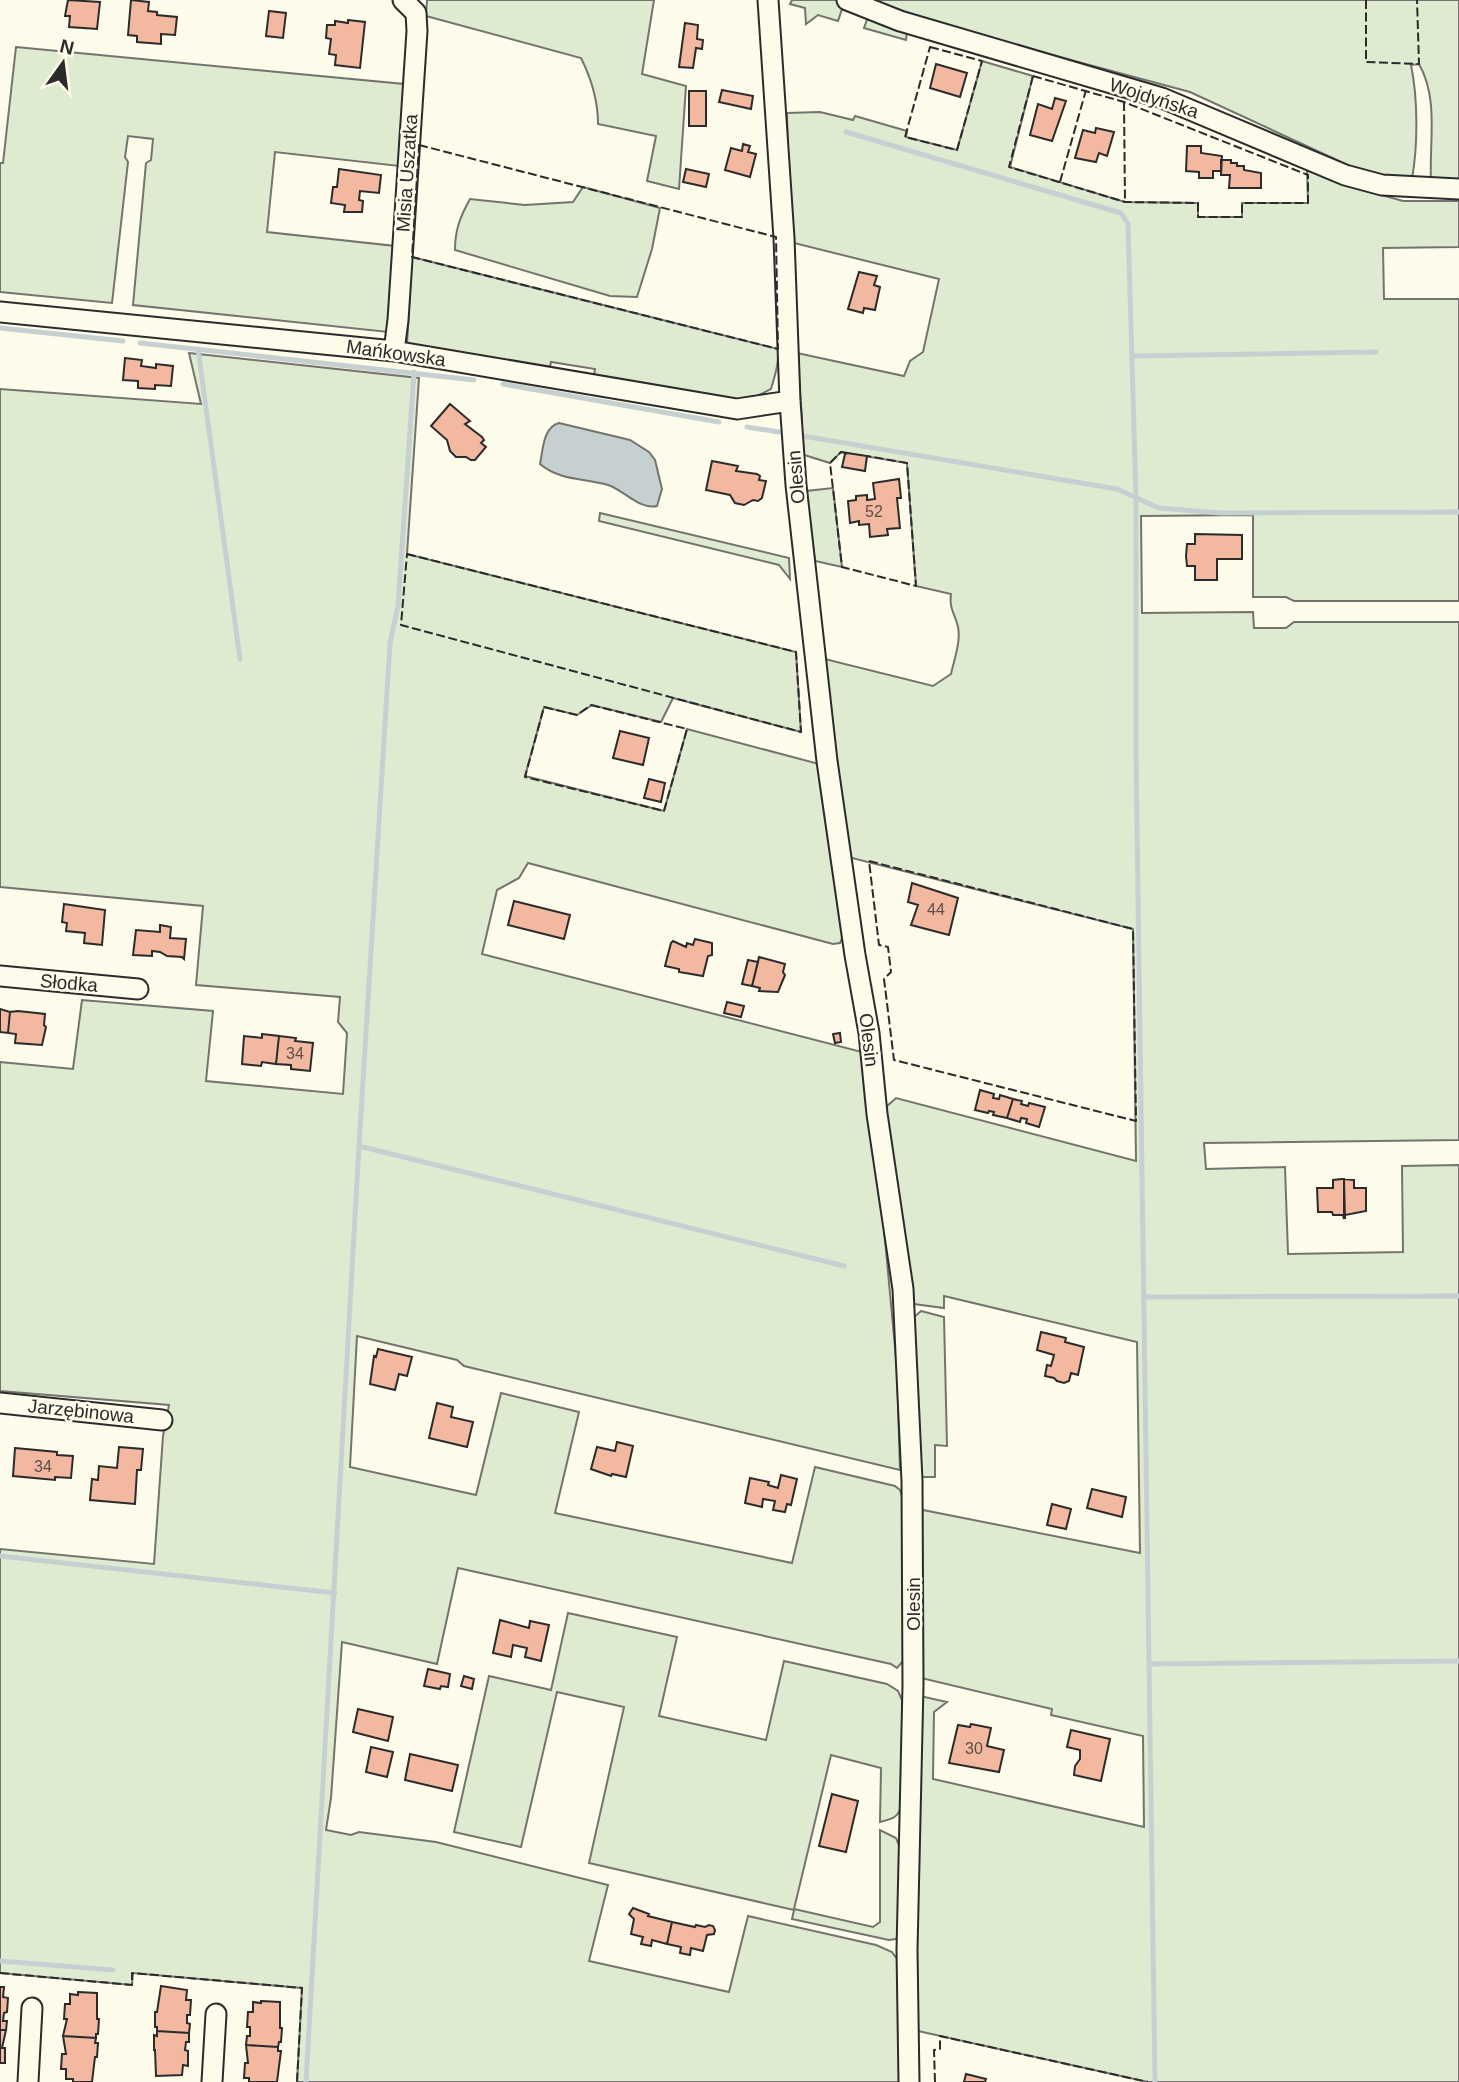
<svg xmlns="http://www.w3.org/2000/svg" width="1459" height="2082" font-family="Helvetica,sans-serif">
<rect width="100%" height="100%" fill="#fdfbea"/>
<path fill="#deebd1" stroke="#74746e" stroke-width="2" d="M427 0H654L642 74 686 86 679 189 647 181 656 136 598 124C598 101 591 78 581 58L426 16Z
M792 0H837L844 3 838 21 818 15 806 24 805 8 790 4Z
M872 0H1459V183L1431 181C1429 142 1439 99 1419 64L1411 65C1418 99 1418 145 1412 179L1365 173 1190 92 944 26Z
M868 17 907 32 906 40 864 28Z
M16 47 404 84 399 166 275 152 267 232 395 246 388 332 133 305 146 163 151 160 153 139 128 136 125 157 128 162 112 303 0 292V163H3Z
M982 61 1033 76 1010 167 1125 202 1198 203V217H1242V203H1308L1307 169 1367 191 1403 201H1459V247L1383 248 1384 299H1459V601H1294L1286 597H1253V515L1141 516 1142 613 1253 612 1254 628H1286L1294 622H1459V1140L1204 1143 1206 1169 1285 1167 1288 1254 1403 1252 1402 1166 1459 1165V2082H1148L918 2031 916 2016 920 1696 947 1702 934 1712 933 1779 1144 1827 1143 1736 1051 1715 1052 1709 921 1678 918 1509 1140 1553 1137 1342 944 1296V1308L914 1304 907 1296 886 1107 896 1098 1136 1161 1133 929 848 857 825 659 933 686 951 674C954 660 961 642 958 627 955 613 949 610 951 594L916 586 907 463 841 452 830 463 801 454 802 419 797 353 904 376 910 361 923 352 939 279 790 242 787 113 820 112 853 120 855 116 907 131 906 137 957 150Z
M583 187 660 208 652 249 637 297 610 296 455 250C455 230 460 217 470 199L525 205 573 202Z
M412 257 778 349C779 364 775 375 771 389L755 397 731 400 594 376 595 369 551 362 550 367 407 344Z
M189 353 419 378 407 554 796 652 801 732 673 698 661 722 592 705 577 715 544 707 525 776 664 811 687 729 819 764 845 932 840 943 833 944 528 863 519 878 497 890 482 954 862 1052 882 1207 897 1369 900 1470 464 1366 457 1360 357 1336 350 1467 476 1495 501 1393 579 1412 555 1513 792 1563 815 1467 895 1486 900 1490 903 1499V1661L897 1668 891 1664 458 1568 437 1664 342 1642 331 1798 326 1830 351 1835 359 1832 436 1842 608 1885 589 1961 729 1992 748 1916 876 1945 892 1952 904 1969 901 2082H297L302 1988 133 1973 132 1985 0 1973V1549L154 1564 163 1436 169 1405 0 1391V1062L73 1069 82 1000 213 1011 206 1081 343 1094 347 1033 338 1022 340 997 196 985 203 906 0 887V389L201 404Z
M833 488 842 567 815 561 806 491Z
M600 513 789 558 790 579 779 565 599 521Z
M921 1311 944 1317 947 1446 935 1445V1477H921L913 1318Z
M568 1613 677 1637 659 1716 766 1740 784 1661 887 1684 898 1691 902 1700V1804C899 1817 893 1819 880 1822L881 1768 831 1755 794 1909 873 1927 880 1922V1830L896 1838 901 1850 900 1929 896 1939 889 1940 792 1919 794 1910 589 1863 624 1707 557 1692 521 1847 454 1832 489 1676 551 1690Z"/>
<path fill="#c7d0d0" stroke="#74746e" stroke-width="2" d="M559 423 630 440 649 452 655 460 662 489 657 506C639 510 624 490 608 485 585 478 560 481 540 464 543 450 543 427 559 423Z"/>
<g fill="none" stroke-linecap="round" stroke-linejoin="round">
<path stroke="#c7d0d0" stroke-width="5" d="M846 132 1121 213 1128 224 1136 499V755L1155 2082
M0 328 123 341
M140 343 474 380
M198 349 240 659
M1132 356 1376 352
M503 384 719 422
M747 427 779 432
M803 436 1117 489 1159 508 1221 513 1459 512
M359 1146 844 1266
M1144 1297 1459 1296
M0 1556 335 1593
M1149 1664 1459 1661
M0 1961 113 1970
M306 2082 359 1146 390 643 398 606 414 372"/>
</g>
<path fill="#f2b8a0" stroke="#2b2b2b" stroke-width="2" d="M68 0 100 2 97 29 69 27 70 16H65Z
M131 0 149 2 148 11 157 12V15L177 17 175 35 161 34V44L137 42V36L128 35Z
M269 11 286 13 283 38 266 36Z
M348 20 365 22 360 68 335 65 336 55 329 54 331 39 326 38 327 25H335V21L348 23Z
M685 23 698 25 697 39 703 40 702 49 696 48 693 68 679 67Z
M936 64 967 73 960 97 930 88Z
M722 90 753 96 751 109 719 102Z
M689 91H706V126H689Z
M1055 98 1066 101 1052 141 1030 135 1038 104 1052 109Z
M1096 128 1114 132 1107 156 1099 153 1096 162 1075 158 1083 130 1095 133Z
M743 144 750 146 748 152 756 154 750 177 725 170 731 148 742 151Z
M1187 146H1201V153L1222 156 1221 175V171H1213V178H1199V172L1186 171Z
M1221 160H1231V163H1237V166H1244V170L1261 173V188H1229L1230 175H1221Z
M339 169 381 175 379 193 360 191 359 200 363 201 362 212H344L345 205 331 203 333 187H337Z
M686 169 709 174 706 187 683 182Z
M859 272 877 276 874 285 880 287 875 310 864 308 863 313 848 309Z
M125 358 142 360 141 366 156 368V364L173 366 171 386 155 385V389L138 388V381L123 380Z
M450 404 470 421 465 424 482 437 484 440 481 443 486 447 475 460H471L466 457H456L450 451 447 440 431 426Z
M847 453 867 456 865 471 842 467 845 454Z
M712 461 738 466 736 471 757 474 760 476 759 480 766 481 762 498 758 501 753 500 744 505 735 503 730 495 706 490Z
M899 479 901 498H897L900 528 887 529 888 535 870 537 869 524 859 525V521L850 523 848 501 856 500V496L867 495V500L875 499 873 483Z
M1195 534 1242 535V559H1217V580H1195V566H1187L1186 556 1187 544H1195Z
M620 731 649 738 643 765 613 758Z
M649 779 665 783 661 802 644 798Z
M912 883 958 898 949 935 911 925 918 905 908 902Z
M514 901 570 915 564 939 508 925Z
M64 904 105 910 102 945 84 943 85 933 66 931 67 923 62 922Z
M160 925 171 927 170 938 186 939 184 959 182 957 167 956 160 952 152 951V956L133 955 136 930 160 932Z
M695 939 712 943V955L708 956 703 976 679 972V969L665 966 671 943 673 941 686 947 687 943 693 945Z
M759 957 785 964 783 972 785 975 778 992 759 991 760 988 752 986Z
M748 960 758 962 752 986 742 984Z
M727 1002 744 1006 741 1017 724 1013Z
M0 1009 10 1012 8 1033 0 1032Z
M18 1011 45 1014 44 1025 46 1027 42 1045 15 1043 16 1034 8 1033 10 1012Z
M840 1033 841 1042 835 1043 833 1034Z
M262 1034 279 1036 276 1064 262 1062 261 1066 242 1064 244 1036 262 1038Z
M279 1036 296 1038 295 1041 313 1043 310 1071 291 1069V1065L276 1064Z
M980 1090 994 1094 993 1098 999 1099 1000 1095 1013 1099 1007 1118 993 1115 994 1112 989 1111 988 1113 975 1110Z
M1013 1099 1022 1101 1021 1104 1028 1106 1029 1103 1045 1107 1039 1127 1026 1123 1027 1119 1021 1118 1020 1122 1007 1118Z
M1342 1179H1344V1219L1343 1215H1333L1332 1212H1318L1317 1188H1333V1180Z
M1344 1179 1354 1180V1188H1366V1211L1345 1215V1219Z
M1041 1332 1066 1338 1065 1342 1084 1347 1078 1375 1071 1373 1069 1381 1064 1383 1057 1381 1054 1378 1045 1376 1047 1365 1051 1366 1054 1355 1037 1350Z
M378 1349 412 1357 407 1376 399 1374 395 1390 370 1384 374 1356 376 1357Z
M437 1403 453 1407 451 1417 473 1422 467 1447 429 1438Z
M617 1442 633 1446 626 1477 612 1474 611 1476 591 1469 597 1447 615 1451Z
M119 1447 143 1449 141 1470H137L135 1504 90 1500 92 1479 98 1480 99 1466 117 1468Z
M15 1448 57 1452V1455L73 1456 71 1478 55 1477V1480L13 1476Z
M781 1475 797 1479 791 1505 787 1504 785 1512 773 1510 775 1501 763 1499 762 1507 745 1503 750 1478 769 1482 768 1485 778 1488Z
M1092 1489 1126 1497 1122 1517 1087 1508Z
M1052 1504 1071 1509 1066 1529 1047 1525Z
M500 1620 529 1628 530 1621 549 1625 541 1661 525 1657 527 1648 513 1645 511 1657 493 1653Z
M428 1669 450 1674 448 1687 441 1686 440 1689 424 1686Z
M464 1676 474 1679 472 1689 461 1686Z
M358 1709 393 1717 388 1741 353 1732Z
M971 1724 991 1728 987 1746 1004 1750 999 1772 949 1763 958 1725 970 1727Z
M1071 1730 1110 1739 1101 1781 1074 1775 1075 1766 1080 1759V1750L1067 1747Z
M371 1747 393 1752 387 1777 366 1772Z
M410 1754 458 1765 452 1791 405 1780Z
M832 1794 858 1801 846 1852 819 1846Z
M633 1908 649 1914 648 1916 672 1922 667 1944 652 1940 651 1946 641 1944 643 1937 631 1934 634 1919 629 1914Z
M672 1922 695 1927 696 1925 705 1927 709 1925 713 1926 715 1930 714 1934 707 1935 703 1951 691 1948 690 1955 680 1953 681 1947 667 1944Z
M161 1986 187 1990 186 2000H191L190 2015H187V2023L190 2024 189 2033 157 2031V2027H155V2012H157Z
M0 1987H4L3 1997 8 1998 7 2012 4 2013 3 2021H7L6 2030H0Z
M78 1992 97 1993V2019H99L98 2034H96V2038L63 2036 67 2019H64L65 2004H70V1994L78 1995Z
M261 2001 280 2002V2028H282L281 2042H279L278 2047 246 2045 247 2036H250V2027H247L248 2012H253V2002L261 2003Z
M0 2030H6L2 2048H5V2063H0Z
M157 2031 189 2033V2042H186L185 2050 188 2051V2066L183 2065 182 2075 156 2076 155 2050H154V2035L157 2036Z
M63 2036 96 2038 95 2043H98L97 2057H95L92 2082H73V2079H66V2069H61L62 2054H66Z
M246 2045 278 2047V2051H281L277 2082H249V2078H244L245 2063H248Z
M966 2074 986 2079 985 2082H964Z"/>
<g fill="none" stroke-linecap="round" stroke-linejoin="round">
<defs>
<path id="minor" d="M768 0 784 238 790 401 796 485 827 761 855 955 869 1033 877 1114 903 1289 912 1481 913 1685 907 1950 909 2082
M847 0 900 21 1162 98 1345 175 1382 185 1459 189
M0 312 394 351 737 409 790 401
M394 351 398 320 417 31 416 13 403 0
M0 976 138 989
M0 1403 162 1420
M28 2082 32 2008
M212 2082 216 2014"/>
</defs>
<use href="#minor" stroke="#2b2b2b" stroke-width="23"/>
<use href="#minor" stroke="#fdfbea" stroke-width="19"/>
<path stroke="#2b2b2b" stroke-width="2" stroke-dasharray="9 3.5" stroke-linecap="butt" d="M1366 0V62L1419 64 1417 0
M930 47 982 61 957 150 905 137Z
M1033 76 1124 102 1308 175V203H1242V217H1198V203L1125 202 1009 167Z
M1124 102 1125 202
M419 145 776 237 778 349 412 257Z
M1060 182 1086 90
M847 453 841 452 830 463 842 567 916 586 907 463 867 456
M407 554 796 652 801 732 401 625Z
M591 705 687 729 664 811 525 777 544 707 577 715Z
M869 861 1133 929 1136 1121 894 1060 884 979 891 972 888 947 879 945Z
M0 1973 132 1985V1973L302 1988 297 2082
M935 2082 934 2050 940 2049V2036L1148 2082"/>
</g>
<g text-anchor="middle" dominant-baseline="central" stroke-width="5" stroke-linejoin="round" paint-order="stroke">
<g font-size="16" fill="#5d4e48">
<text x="874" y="511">52</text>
<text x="936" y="909">44</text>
<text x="295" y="1053">34</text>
<text x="43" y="1466">34</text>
<text x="974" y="1748">30</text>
</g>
<g font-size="19" fill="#2b2b2b" stroke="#fdfbea">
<text transform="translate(1154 98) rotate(18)">Wojdyńska</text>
<text transform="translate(407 173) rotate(-86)">Misia Uszatka</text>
<text transform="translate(396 353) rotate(8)">Mańkowska</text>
<text transform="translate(796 477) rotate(-95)">Olesin</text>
<text transform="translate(69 983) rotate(5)">Słodka</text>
<text transform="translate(869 1040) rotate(83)">Olesin</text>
<text transform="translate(81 1411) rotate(6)">Jarzębinowa</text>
<text transform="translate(913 1604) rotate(-90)">Olesin</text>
</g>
</g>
<g transform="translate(63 63) rotate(14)" stroke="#fdfbea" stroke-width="5" paint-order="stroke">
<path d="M0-5L12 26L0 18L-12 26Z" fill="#2b2b2b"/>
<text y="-10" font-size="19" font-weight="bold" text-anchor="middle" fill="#2b2b2b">N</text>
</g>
</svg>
